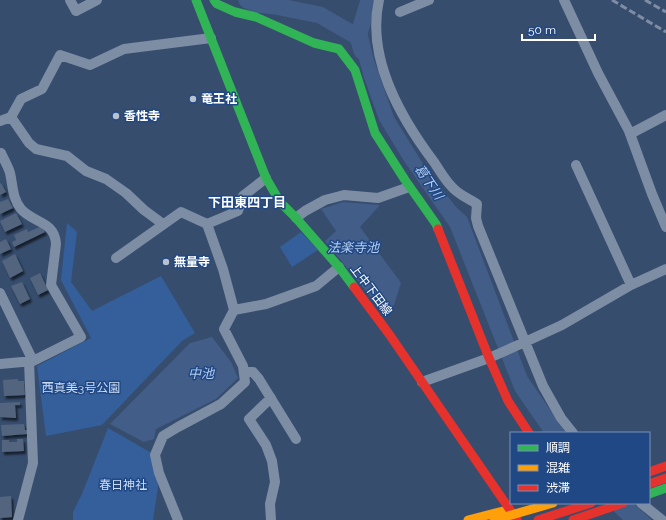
<svg xmlns="http://www.w3.org/2000/svg" width="666" height="520" font-family="Raleway,'Noto Sans JP',sans-serif">
<defs>
<filter id="shadow"><feDropShadow dx="2" dy="3" stdDeviation="1" flood-color="#0009"/></filter>
</defs>
<rect width="100%" height="100%" fill="#374d6e"/>
<path fill="#345f9b" d="M67 223 77 232 71 282 92 311 161 276 195 333 182 341 102 425 46 436 37 366 91 338 61 280Z
M301 232 318 250 292 267 280 247Z
M108 428 155 455 158 487 153 520H73V512L82 494Z"/>
<path fill="#415d88" d="M356 25 367 31 374 60 394 117 425 167 456 207 467 217 527 376 566 433H544L515 391 450 227 404 161 379 120 364 78 355 45 348 36Z
M343 202 380 205 360 227 401 283 394 305 383 312 325 241 336 231 321 209Z
M212 337 231 362 238 378 216 399 156 429 154 439 144 442 110 424 190 343Z
M605 503H633L652 520H623Z"/>
<g fill="none" stroke-linecap="round" stroke-linejoin="round">
<path stroke="#415d88" stroke-width="17" d="M247 0 257 4 275 6 320 15 358 37 362 51
M358 37 369 0"/>
</g>
<path fill="#52657e" filter="url(#shadow)" d="M1 183 6 192 0 195V184Z
M8 199 13 208 0 214V202Z
M16 213 22 224 5 232 0 221Z
M42 226 45 232 14 247 12 242 16 240 14 235 27 229 28 232Z
M6 239 11 249 0 254V242Z
M15 254 23 271 10 278 2 261Z
M40 273 48 290 38 295 30 278Z
M22 282 30 299 20 304 11 286Z
M18 379V381H24L25 395 4 396 3 380Z
M20 402V405H15L16 418 0 417V403Z
M24 424 25 430H27V434L2 436 1 425Z
M17 439H23L24 451 2 452V440H9V442H17Z
M11 496 12 517 0 518V497Z"/>
<g fill="none" stroke-linecap="round" stroke-linejoin="round">
<path stroke="#7d8da4" stroke-width="10" d="M70 0 76 11 97 0
M379 0C366 58 400 117 434 162 440 171 446 182 454 189 460 195 469 199 477 204L476 218 478 226 543 386 561 418 573 433
M564 0 598 73 629 131 652 194 666 227
M400 12 429 0
M11 117 29 143 36 149 67 156 86 171 106 179 126 193 144 210 163 224
M0 121 11 117 21 99 42 89 60 55 90 65 124 49 211 38
M630 134 666 115
M0 154 1 153C4 160 8 166 10 173 13 185 12 198 21 209 33 223 55 221 56 244L51 285 81 337 33 361 0 364
M576 165 631 285
M296 218 305 211 325 200 344 195 378 198 409 187
M207 224 238 211 243 196 266 178
M116 258 181 212 207 224 223 269 234 310
M0 293 33 361
M244 372H253L259 379 296 439
M422 382 489 358 525 342 562 325 631 285 666 269
M271 398 249 419 266 445 272 461 275 482 270 504 271 520
M641 503 662 520
M18 520 33 463 29 361
M178 520 159 473 155 455 163 436 178 427 221 404 245 382 243 366 224 329 234 310 266 304 316 286 339 267"/>
<path stroke="#30b455" stroke-width="9" d="M196 0 266 178 280 202 296 218 339 267 354 287
M214 0 217 4 235 12 256 17 314 43 339 49 355 70 375 133 405 180 436 224 438 229
M649 494 666 488"/>
<path stroke="#ff9f0a" stroke-width="9" d="M468 520 507 510"/>
<path stroke="#e5322d" stroke-width="9" d="M438 229 489 358 508 401 529 433
M354 287 389 334 517 520
M649 472 666 466
M649 484 666 478
M538 520 591 503
M573 520 623 503"/>
<path stroke="#7e8da3" stroke-width="3" stroke-dasharray="7 3" stroke-linecap="butt" d="M612 0 666 32
M645 0 666 12"/>
<path stroke="#ff9f0a" stroke-width="9" d="M494 520 553 503"/>
</g>
<g fill="#b9c1cc" stroke="#204885" stroke-width="1.5">
<circle cx="193" cy="99" r="4"/>
<circle cx="116" cy="116" r="4"/>
<circle cx="166" cy="262" r="4"/>
</g>
<g text-anchor="middle" dominant-baseline="central" stroke-width="3" stroke-linejoin="round" paint-order="stroke">
<g font-size="12" font-weight="bold" fill="#fff" stroke="#204885" text-anchor="start">
<text x="201" y="99">竜王社</text>
<text x="124" y="116">香性寺</text>
<text x="174" y="262">無量寺</text>
</g>
<g font-size="12" fill="#fff" stroke="#204885">
<text transform="translate(371 290) rotate(53)">上中下田線</text>
</g>
<g font-size="12" fill="#ccdef7" stroke="#204885">
<text x="81" y="388">西真美3号公園</text>
<text x="123" y="485">春日神社</text>
</g>
<g font-size="13" font-style="italic" fill="#b4cef1" stroke="#204885">
<text transform="translate(429 182) rotate(55)">葛下川</text>
<text x="353" y="247">法楽寺池</text>
<text x="201" y="373">中池</text>
</g>
<g font-size="13" font-weight="bold" fill="#fff" stroke="#204885">
<text x="247" y="202">下田東四丁目</text>
</g>
</g>
<rect x="510" y="432" width="140" height="72" fill="#204885" stroke="#7991b6"/>
<rect x="518" y="445" width="20" height="6" fill="#30b455" stroke="#7991b6"/>
<text x="546" y="452" font-size="12" fill="#ffffff">順調</text>
<rect x="518" y="465" width="20" height="6" fill="#ff9f0a" stroke="#7991b6"/>
<text x="546" y="472" font-size="12" fill="#ffffff">混雑</text>
<rect x="518" y="485" width="20" height="6" fill="#e5322d" stroke="#7991b6"/>
<text x="546" y="492" font-size="12" fill="#ffffff">渋滞</text>
<path d="M522 34v6h73v-6" fill="none" stroke="#ffffff" stroke-width="2"/>
<text x="528" y="34" font-size="12" fill="#ffffff" stroke="#204885" stroke-width="3" paint-order="stroke">50 m</text>
</svg>
